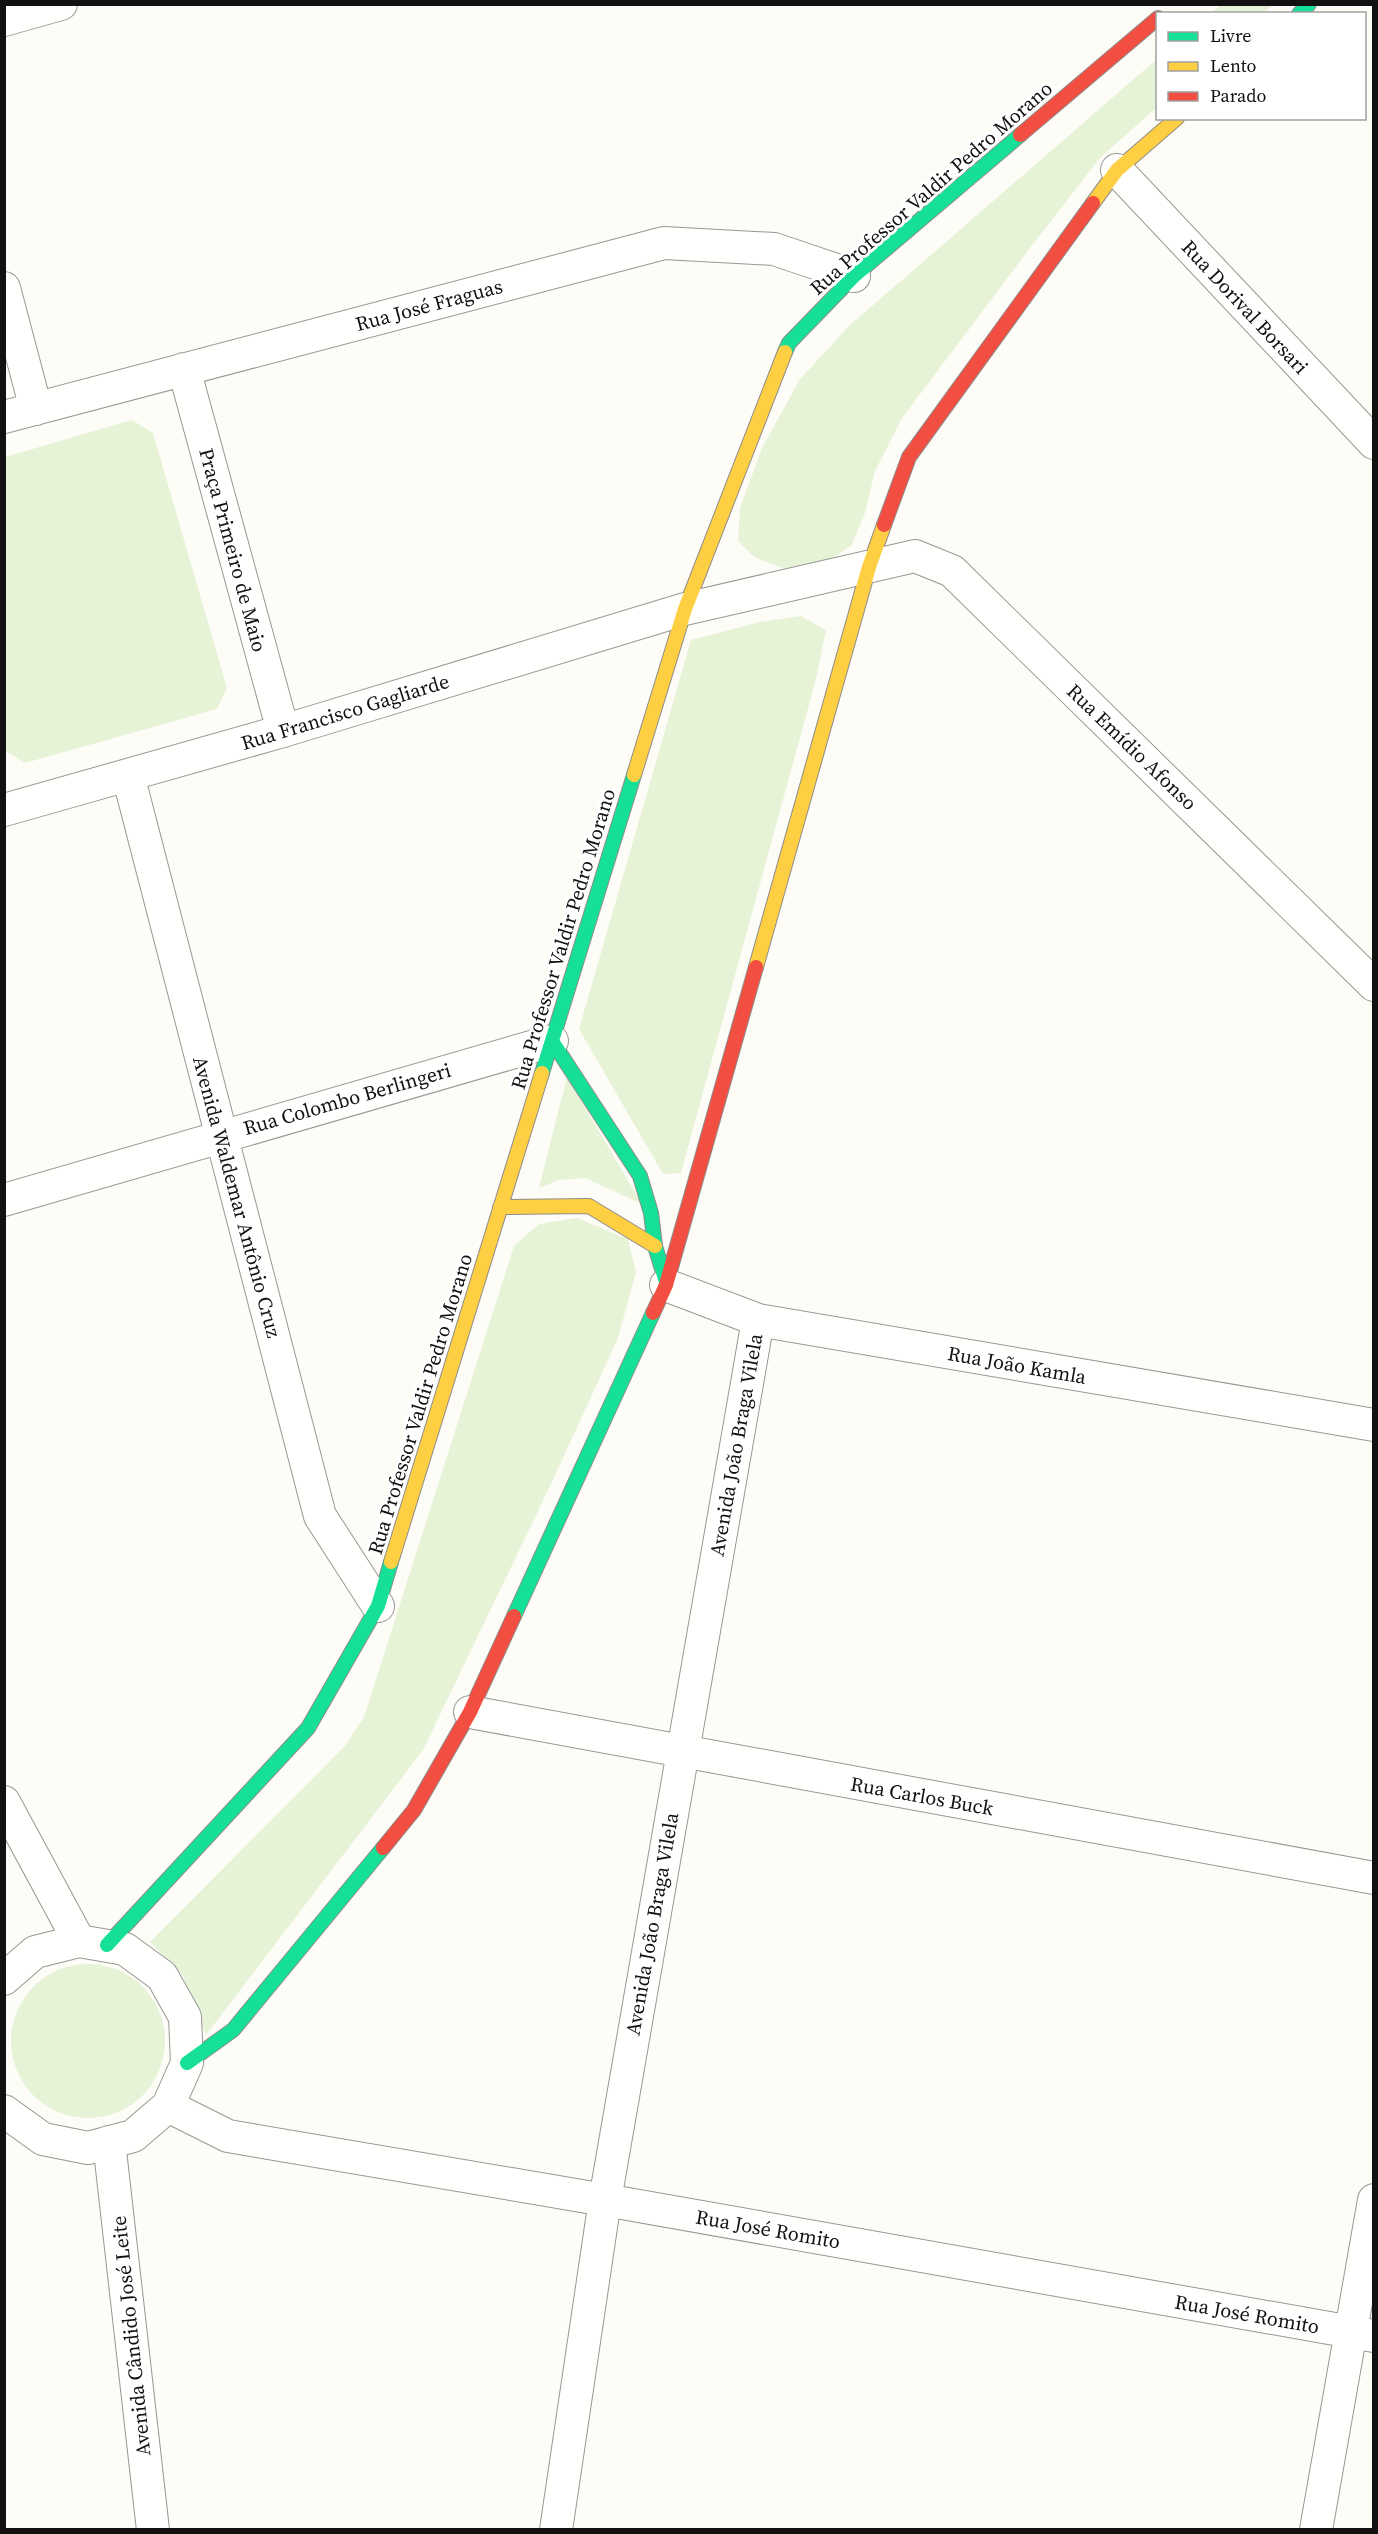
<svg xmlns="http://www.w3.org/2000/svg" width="1378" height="2534" font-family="'Source Serif 4',serif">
<rect width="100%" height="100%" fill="#fdfcf7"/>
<path fill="#e7f3d7" d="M1221 5V4L1273 5 1263 13H1211Z
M1157 59V107L1100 158 1030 248 902 418 875 471 865 513 851 546 820 566 788 570 754 557 738 541 740 508 762 448 800 379 849 326Z
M132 420 153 433 227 688 217 709 25 763 5 751V457Z
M801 616 826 630 816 679 681 1173 663 1174 579 1029 691 640 760 622Z
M567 1077 642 1204 585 1178 559 1180 539 1188Z
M577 1218 628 1239 636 1272 618 1338 552 1482 423 1750 206 2035 183 1976 150 1942 344 1747 364 1717 514 1246 539 1224Z
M11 2041a77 77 0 1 1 154 0a77 77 0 1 1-154 0Z"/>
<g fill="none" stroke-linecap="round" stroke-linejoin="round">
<defs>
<path id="street" d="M4 20 61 4
M1117 170 1374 443
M4 288 36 409
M184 369 283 731
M4 417 664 243 774 249 854 276
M128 775 320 1516 378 1606
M4 810 283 731 685 609 915 556 952 571 1374 985
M4 1200 552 1041
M666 1285 758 1320 1374 1425
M470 1712 1374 1878
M4 1802 79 1941
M4 1979 35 1952 79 1941 125 1949 162 1976 185 2017 187 2063 168 2106 133 2136 88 2148 43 2139 4 2111
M168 2106 228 2136 605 2200 1374 2336
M109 2142 153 2530
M556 2530 605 2200 758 1320
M1316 2530 1374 2200"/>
<path id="fast" d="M1299 14 1309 4
M785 352 789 343 854 276 1020 135
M552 1041 640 1176 651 1213 655 1246 666 1282
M542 1073 634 775
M514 1616 653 1313
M107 1945 308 1728 378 1606 391 1562
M187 2063 233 2030 383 1848"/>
<path id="slow" d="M1093 203 1117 170 1177 118
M634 775 685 609 785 352
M756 967 869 567 884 525
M500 1207 589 1206 655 1246
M391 1562 542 1073"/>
<path id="jam" d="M1020 135 1158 18
M884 525 909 457 1093 203
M653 1313 666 1285 756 967
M383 1848 414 1810 470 1712 514 1616"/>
</defs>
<use href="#street" stroke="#979795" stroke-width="34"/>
<use href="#fast" stroke="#8e8d8b" stroke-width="16"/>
<use href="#slow" stroke="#8e8d8b" stroke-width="16"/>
<use href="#jam" stroke="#8e8d8b" stroke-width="16"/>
<use href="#street" stroke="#fffffe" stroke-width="32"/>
<use href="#fast" stroke="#16e098" stroke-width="14"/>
<use href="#slow" stroke="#ffcf43" stroke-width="14"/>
<use href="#jam" stroke="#f24e42" stroke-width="14"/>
</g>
<g text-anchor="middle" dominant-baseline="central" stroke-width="6" stroke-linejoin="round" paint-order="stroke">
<g font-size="20" fill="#111" stroke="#fff">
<text transform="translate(931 188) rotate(-41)">Rua Professor Valdir Pedro Morano</text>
<text transform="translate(429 305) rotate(-15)">Rua José Fraguas</text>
<text transform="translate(1245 307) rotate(47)">Rua Dorival Borsari</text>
<text transform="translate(233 550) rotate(75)">Praça Primeiro de Maio</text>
<text transform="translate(345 712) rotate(-17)">Rua Francisco Gagliarde</text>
<text transform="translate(1132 747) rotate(44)">Rua Emídio Afonso</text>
<text transform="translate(563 939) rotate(-73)">Rua Professor Valdir Pedro Morano</text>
<text transform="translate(347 1099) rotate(-16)">Rua Colombo Berlingeri</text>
<text transform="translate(237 1197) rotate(75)">Avenida Waldemar Antônio Cruz</text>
<text transform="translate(1017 1365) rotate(10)">Rua João Kamla</text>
<text transform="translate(420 1404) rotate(-73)">Rua Professor Valdir Pedro Morano</text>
<text transform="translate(736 1445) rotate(-80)">Avenida João Braga Vilela</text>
<text transform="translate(922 1796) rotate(10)">Rua Carlos Buck</text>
<text transform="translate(652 1924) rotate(-80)">Avenida João Braga Vilela</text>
<text transform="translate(768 2229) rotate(10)">Rua José Romito</text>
<text transform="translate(1247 2314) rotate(10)">Rua José Romito</text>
<text transform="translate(131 2336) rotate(-96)">Avenida Cândido José Leite</text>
</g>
</g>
<rect width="1378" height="2534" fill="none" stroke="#111111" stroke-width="12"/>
<rect x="1156" y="12" width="210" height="108" fill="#ffffff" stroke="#a0a0a0" stroke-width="1.5"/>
<rect x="1168" y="32" width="30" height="9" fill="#16e098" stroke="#a0a0a0" stroke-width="1.5"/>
<text x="1210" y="42" font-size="18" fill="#111111">Livre</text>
<rect x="1168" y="62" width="30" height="9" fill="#ffcf43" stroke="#a0a0a0" stroke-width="1.5"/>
<text x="1210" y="72" font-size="18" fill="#111111">Lento</text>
<rect x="1168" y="92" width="30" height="9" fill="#f24e42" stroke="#a0a0a0" stroke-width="1.5"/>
<text x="1210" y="102" font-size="18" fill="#111111">Parado</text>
</svg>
